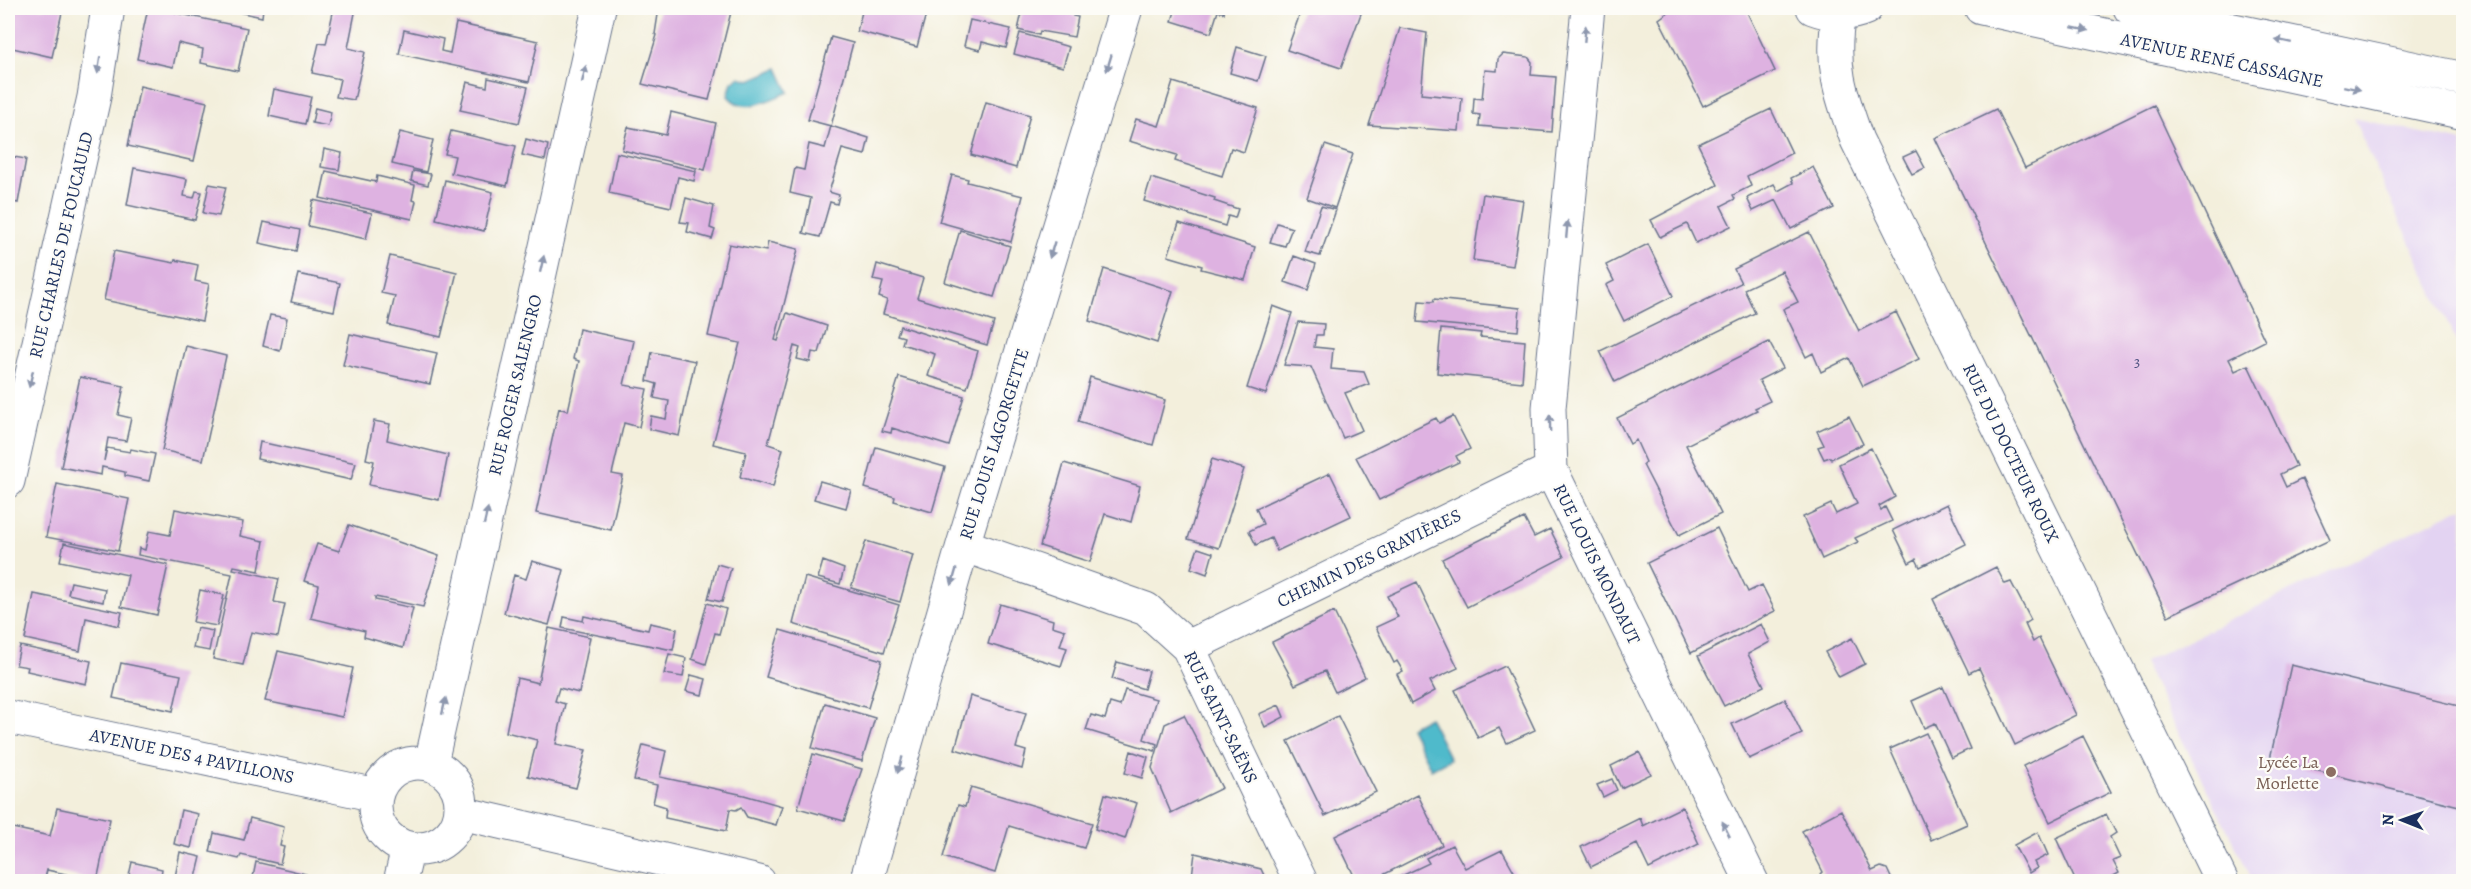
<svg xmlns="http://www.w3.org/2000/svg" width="2471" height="889" font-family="Alegreya,serif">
<rect width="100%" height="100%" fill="#fdfcf7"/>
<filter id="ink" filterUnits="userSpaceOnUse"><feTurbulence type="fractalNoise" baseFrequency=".0167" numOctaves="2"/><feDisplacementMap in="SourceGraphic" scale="12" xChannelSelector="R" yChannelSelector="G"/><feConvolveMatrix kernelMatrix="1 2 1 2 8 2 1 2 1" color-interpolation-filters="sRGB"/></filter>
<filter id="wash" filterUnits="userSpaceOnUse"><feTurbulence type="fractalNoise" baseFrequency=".008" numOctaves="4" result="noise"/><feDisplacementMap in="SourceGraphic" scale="24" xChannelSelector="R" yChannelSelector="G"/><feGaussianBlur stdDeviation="1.35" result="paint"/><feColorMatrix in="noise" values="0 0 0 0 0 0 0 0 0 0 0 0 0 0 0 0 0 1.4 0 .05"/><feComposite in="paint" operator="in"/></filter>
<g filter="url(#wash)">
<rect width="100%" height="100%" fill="#f3efdc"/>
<path fill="#e3d3f2" d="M2353 118 2463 142V356Z
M2463 507V881H2253L2143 662Z"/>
<path fill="#4fbacb" stroke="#357494" stroke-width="1.5" d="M778 68 789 92C770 99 744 116 728 96L732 82 739 77 750 80Z
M1429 717 1450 759 1431 769 1410 727Z"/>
<g id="blocks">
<path fill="#deb2e1" d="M14 8H63L52 57 8 47V34Z
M148 8H177L176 13 247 28 238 71 201 63 203 49 178 43 173 67 137 59Z
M220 8H263L262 17Z
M334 8H356L348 48 365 52 354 100 336 97 340 79 312 73 319 43 326 44Z
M659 8H732L709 100 642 84 657 35 655 34Z
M863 8H902L926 14 917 47 857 31Z
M1023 8H1075L1073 16 1078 17 1074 37 1040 31 1039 35 1018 30Z
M1176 8H1225L1224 13 1218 11 1211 33 1172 21Z
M1302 8H1363L1341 68 1287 50Z
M1674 8H1712L1724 11 1730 8H1745L1775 71 1703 106 1659 19Z
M970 20 1011 29 1006 48 982 42 980 50 964 46Z
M456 23 538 41 529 82 399 54 404 30 443 39 441 51 450 53Z
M1400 28 1427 33 1421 94 1462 98 1459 131 1369 125Z
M1020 33 1069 47 1063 67 1014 54Z
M831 37 853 43 831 126 808 120Z
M1237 47 1266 56 1258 81 1230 73Z
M1503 54 1528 57 1532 62 1531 75 1556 77 1552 132 1479 126 1480 115 1473 114 1474 98 1482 99 1485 70 1497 71 1498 59Z
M488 78 528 87 519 123 460 110 467 82 487 87Z
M1173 82 1258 108 1244 152 1231 148 1222 176 1175 161 1177 155 1129 141 1136 119 1159 126Z
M140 86 207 102 194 161 128 146Z
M274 89 311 97 305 124 269 116Z
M986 102 1030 115 1016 168 971 155Z
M2154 105 2265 341 2229 359 2235 371 2248 365 2296 466 2280 474 2286 487 2302 479 2330 540 2168 616 1935 138 1996 109 2025 168Z
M315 108 331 112 328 126 312 123Z
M1771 109 1792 153 1747 176 1751 186 1733 195 1735 199 1721 206 1731 226 1696 243 1687 224 1660 237 1651 220 1718 185 1698 144Z
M671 112 716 123 705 170 622 150 628 127 666 135Z
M831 126 869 138 865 155 842 149 829 192 839 195 837 204 830 202 820 237 803 233 811 198 790 193 795 168 804 170 809 144 825 148Z
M451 131 516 146 507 186 451 173 455 156 445 154Z
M400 132 433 140 426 172 392 164Z
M526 139 548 145 545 160 522 155Z
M1325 145 1353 154 1335 208 1307 198Z
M324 149 342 153 339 170 321 167Z
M1916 151 1925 168 1912 174 1903 157Z
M617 153 696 171 694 181 678 177 671 207 609 193Z
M8 156 26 159 18 203 8 201Z
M1813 167 1834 208 1791 229 1776 200 1753 211 1747 198 1774 184 1778 191 1793 183 1791 178Z
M134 168 187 179 184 196 194 198 196 191 202 192 195 220 127 205Z
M326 171 376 182 377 176 415 185 412 200 416 201 412 219 320 198Z
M413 171 431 174 428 185 411 181Z
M952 175 968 179 967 182 1023 196 1011 242 939 222Z
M1151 178 1215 198 1214 201 1238 209 1235 218 1228 216 1225 226 1144 201Z
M445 180 493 192 484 231 436 219Z
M209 184 226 187 219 216 203 213Z
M1483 194 1523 200 1513 266 1473 260Z
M686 198 714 206 710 228 715 230 712 239 687 232 689 223 680 222Z
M313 200 372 213 366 239 308 226Z
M1321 206 1336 210 1320 256 1305 252Z
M264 222 300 230 296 251 259 243Z
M1179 223 1255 247 1245 280 1201 269 1202 266 1168 256Z
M1277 223 1292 228 1285 246 1270 242Z
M960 230 1010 246 994 297 945 282Z
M1809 232 1859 331 1896 312 1919 359 1863 386 1849 358 1821 372 1813 353 1806 357 1783 309 1798 302 1782 271 1744 289 1755 313 1615 382 1600 351 1741 283 1734 269Z
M768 242 798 249 775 340 778 341 787 313 827 326 819 353 812 352 810 362 797 359 800 348 794 346 768 444 783 449 773 487 740 477 746 452 713 444 740 343 708 336 729 244 766 251Z
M1648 244 1673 296 1624 321 1606 285 1614 281 1606 265Z
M114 251 174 263 175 260 198 265 195 281 209 284 202 321 104 300Z
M390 256 457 272 441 337 388 325 395 296 381 293Z
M1294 256 1316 264 1308 290 1285 282Z
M877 264 923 278 917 298 994 322 987 345 883 314 887 300 879 297 883 282 873 280Z
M1104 269 1173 291 1157 343 1089 321Z
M298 274 340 283 334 311 291 302Z
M1434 299 1520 308 1518 331 1417 322 1419 301 1433 302Z
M1273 306 1292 313 1266 394 1247 388Z
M270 315 287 318 280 351 263 346Z
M1298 322 1324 324 1323 335H1316L1314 347 1333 349 1331 369 1364 372 1369 384 1345 393 1362 430 1343 438 1311 367 1284 365Z
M900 326 978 351 967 388 928 376 935 354 902 344 904 337 897 335Z
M579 329 634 341 624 385 647 389 639 427 624 423 612 474 623 476 611 530 536 513 559 408 568 411 579 361 573 359Z
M1441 329 1481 333 1480 337 1525 341 1522 382 1437 373Z
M350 334 437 353 430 384 343 365Z
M1769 342 1783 368 1759 380 1770 401 1755 408 1757 410 1686 445 1721 514 1679 535 1643 465 1646 462 1636 440 1630 444 1617 418Z
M186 346 226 356 203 460 162 450Z
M652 352 695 361 679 436 649 429 651 416 666 419 669 401 654 398 657 384 647 381Z
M80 377 124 386 118 415 131 418 126 441 108 438 104 461 107 448 130 452 131 449 155 454 149 481 125 476V472L102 467 101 475 61 467Z
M899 377 964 396 949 446 892 428 891 433 882 431Z
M1090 377 1165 400 1153 445 1078 422Z
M1453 416 1470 449 1456 456 1459 462 1379 500 1356 457 1436 418 1439 423Z
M1849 416 1863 444 1831 459 1830 457 1824 459 1818 447 1824 445 1817 431Z
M374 421 390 424 387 440 448 455 439 500 369 485 374 461 366 459Z
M260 442 356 463 351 480 257 459Z
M876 447 945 467 932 512 894 501 895 497 865 488Z
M1871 448 1895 497 1879 506 1881 510 1885 507 1892 521 1855 538 1858 542 1822 559 1803 517 1831 504 1836 514 1857 504 1839 464Z
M1212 459 1244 469 1219 548 1188 539Z
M1064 463 1140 486 1131 522 1105 514 1090 562 1040 546Z
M1330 473 1351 516 1277 551 1271 538 1256 545 1249 531 1263 524 1256 508Z
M820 481 851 490 846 508 814 499Z
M57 484 129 499 118 551 46 537Z
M1947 504 1966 544 1920 567 1916 559 1909 563 1893 530Z
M175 509 243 522 240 536 264 541 259 571 234 566 233 569 279 579 274 602 285 604 278 637 251 632 243 665 213 659 232 574 138 555 139 548 145 550 149 531 170 535Z
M1524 518 1534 537 1550 529 1564 557 1467 607 1442 559Z
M349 525 439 556 423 607 375 597V600L413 608 403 648 364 637 365 631 311 618 319 585 304 581 317 544 339 551Z
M1717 528 1748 592 1762 585 1775 611 1691 653 1647 563Z
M866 541 913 555 900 602 851 588Z
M64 543 168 565 157 615 121 607 128 575 60 561Z
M1198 548 1213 553 1207 574 1191 568Z
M532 561 564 570 549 625 504 613 514 575 526 579Z
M823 561 844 569 840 584 818 578Z
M717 564 731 568 722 602 708 599Z
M1996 567 2005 584 2011 582 2031 620 2025 624 2033 642 2039 638 2076 715 2015 745 1979 668 1969 673 1933 599Z
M805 577 899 605 884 652 793 624Z
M71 582 105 589 103 602 68 594Z
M1417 582 1458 668 1430 681 1435 691 1411 704 1397 674 1403 671 1397 661 1394 663 1376 627 1398 617 1387 596Z
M200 590 224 595 217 626 193 622Z
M34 594 122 612 119 626 86 618 80 651 25 639Z
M707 603 726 609 719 634 715 633 706 664 692 659Z
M1000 604 1053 620 1052 626 1065 630 1060 646 1067 648 1061 666 988 644Z
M1334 612 1365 677 1335 692 1325 671 1295 685 1272 642Z
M584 616 648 630 650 623 677 629 673 650 562 628 564 617 583 621Z
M1761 624 1770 642 1748 654 1764 686 1724 706 1698 656Z
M197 628 213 631 209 651 193 648Z
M549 628 590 637 579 693 559 688 555 701 565 704 556 744 586 750 576 788 528 776 537 740 506 732 517 678 538 683Z
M780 630 882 660 868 708 766 677Z
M1852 638 1865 664 1839 677 1825 652Z
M20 646 91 661 86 684 27 671 28 667 16 665Z
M278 651 353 668 342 717 265 701Z
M669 654 686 658 683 677 664 674Z
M1117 662 1149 671 1144 689 1112 679Z
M121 663 181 675 173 711 113 698Z
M2291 665 2463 707V807L2270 759Z
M1505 666 1535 730 1507 743 1499 728 1478 738 1455 690Z
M691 675 706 679 702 695 686 691Z
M1943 687 1970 749 1951 758 1935 723 1924 728 1912 701Z
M1125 690 1156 699 1144 739 1157 744 1155 751 1086 730 1091 715 1105 719 1110 703 1120 706Z
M970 696 1026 713 1016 748 1026 751 1022 769 955 749Z
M1785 699 1802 734 1749 759 1732 724Z
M825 703 875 718 862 761 812 748Z
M1279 705 1284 717 1265 727 1259 714Z
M1184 715 1222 788 1171 813 1152 768 1165 724Z
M1338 716 1376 792 1325 816 1288 741Z
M1926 733 1967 824 1931 840 1890 749Z
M2083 736 2111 792 2050 822 2023 766Z
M643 745 666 751 660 777 744 795 782 806 776 825 747 817 741 807 736 810 730 809 726 831 665 818 666 807 653 803 657 785 634 780Z
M1131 751 1148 757 1142 778 1125 773Z
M1639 752 1651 774 1621 788 1611 766Z
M813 754 862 769 844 821 798 808Z
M1612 779 1617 790 1603 797 1597 785Z
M971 787 1092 823 1084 848 1009 826 995 873 943 857 958 805 965 807Z
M1105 794 1137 803 1125 839 1095 829Z
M1418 795 1442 845 1369 882H1357L1335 836Z
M1682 807 1699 844 1649 869 1637 844 1591 867 1581 847 1640 818 1643 826Z
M57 808 110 819 97 881 47 870 44 882H8V827L50 836Z
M181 810 198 814 191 848 174 844Z
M1841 810 1872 871 1881 867 1887 869 1893 882H1825L1821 874 1823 872 1802 831Z
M2106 814 2116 833 2110 837 2120 858 2113 861 2119 873 2103 882H2076L2056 838Z
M250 818 284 827 280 846 284 847 280 864 241 855 239 859 210 852 214 833 244 840Z
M2038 832 2048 855 2034 862 2037 868 2029 873 2014 845Z
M1452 845 1465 868 1502 850 1516 875 1503 882H1389L1429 863 1426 858Z
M180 852 201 857 195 882H174Z
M1195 853 1261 869 1267 882H1217L1192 876Z
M132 862 162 869 160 882 128 880Z
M256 862 306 874 304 882H252Z"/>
</g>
</g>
<g filter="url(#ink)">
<use href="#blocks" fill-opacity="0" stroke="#67728a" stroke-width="1.5"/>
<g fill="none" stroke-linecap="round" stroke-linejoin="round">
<defs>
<path id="minor" d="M1588 8 1549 408 1551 470 1752 882
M1839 14C1830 65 1840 93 1857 140L2222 882
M8 481 94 97 108 8
M963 545 1146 609 1188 647 1301 882
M1188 647 1551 470
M8 717 376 795
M375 806a43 43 0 1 1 86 0a43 43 0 1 1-86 0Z
M431 763 599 8
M461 813 759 882
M400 882 408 848
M866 882 963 545 1126 8"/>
<path id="major" d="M1813 8C1831 15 1848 16 1866 8
M1981 8 2464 113
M2130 8 2464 79"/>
</defs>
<use href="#minor" stroke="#67728a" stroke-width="35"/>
<use href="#major" stroke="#67728a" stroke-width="35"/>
<use href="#minor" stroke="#fff" stroke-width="33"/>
<use href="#major" stroke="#fff" stroke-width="33"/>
</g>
<defs><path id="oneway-solid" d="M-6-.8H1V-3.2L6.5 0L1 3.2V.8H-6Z" transform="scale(1.5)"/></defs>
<g fill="#8d97ae">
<use href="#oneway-solid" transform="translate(2080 29) rotate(12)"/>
<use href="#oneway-solid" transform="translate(1585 34) rotate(-85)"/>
<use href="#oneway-solid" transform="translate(2283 41) rotate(-168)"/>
<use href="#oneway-solid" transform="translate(1109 63) rotate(107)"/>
<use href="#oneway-solid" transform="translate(99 65) rotate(99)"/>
<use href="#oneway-solid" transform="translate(584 74) rotate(-77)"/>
<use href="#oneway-solid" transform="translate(2352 88) rotate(12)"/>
<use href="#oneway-solid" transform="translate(1567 229) rotate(-85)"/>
<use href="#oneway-solid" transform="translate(1052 250) rotate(107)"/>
<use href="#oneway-solid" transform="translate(542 264) rotate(-77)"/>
<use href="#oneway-solid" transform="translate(31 379) rotate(103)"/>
<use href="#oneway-solid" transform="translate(1550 423) rotate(-91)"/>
<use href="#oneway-solid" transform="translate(486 516) rotate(-77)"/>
<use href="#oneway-solid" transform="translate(954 577) rotate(106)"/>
<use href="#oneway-solid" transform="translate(444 706) rotate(-77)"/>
<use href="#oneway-solid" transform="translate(900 765) rotate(106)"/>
<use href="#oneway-solid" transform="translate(1726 829) rotate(-116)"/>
</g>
</g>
<circle fill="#8d6e63" stroke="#fdfcf7" stroke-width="2" cx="2331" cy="772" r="6"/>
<g text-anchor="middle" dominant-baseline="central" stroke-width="4.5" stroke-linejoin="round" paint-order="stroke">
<g font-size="15" fill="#4c507f">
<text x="2137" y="362">3</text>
</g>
<g font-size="18" fill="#1b2f5e" stroke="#fdfcf7">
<text transform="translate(2222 60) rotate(12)">AVENUE RENÉ CASSAGNE</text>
<text transform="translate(61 245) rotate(-77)">RUE CHARLES DE FOUCAULD</text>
<text transform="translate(515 385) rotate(-77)">RUE ROGER SALENGRO</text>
<text transform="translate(994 444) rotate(-73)">RUE LOUIS LAGORGETTE</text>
<text transform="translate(2011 453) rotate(64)">RUE DU DOCTEUR ROUX</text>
<text transform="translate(1369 558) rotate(-26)">CHEMIN DES GRAVIÈRES</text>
<text transform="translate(1597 564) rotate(64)">RUE LOUIS MONDAUT</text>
<text transform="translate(1221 717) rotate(64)">RUE SAINT-SAËNS</text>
<text transform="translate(192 756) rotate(12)">AVENUE DES 4 PAVILLONS</text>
</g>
<g font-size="18" fill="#785e54" stroke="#fdfcf7" text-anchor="end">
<text x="2319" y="762">Lycée La<tspan x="2319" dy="21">Morlette</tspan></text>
</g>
</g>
<rect width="2471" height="889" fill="none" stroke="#fdfcf7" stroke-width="30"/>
<g transform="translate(2402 820) rotate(271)" stroke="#fdfcf7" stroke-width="4.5" paint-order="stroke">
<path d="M0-4.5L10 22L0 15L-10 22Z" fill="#1b2f5e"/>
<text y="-9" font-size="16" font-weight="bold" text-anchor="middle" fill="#1b2f5e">N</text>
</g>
</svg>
